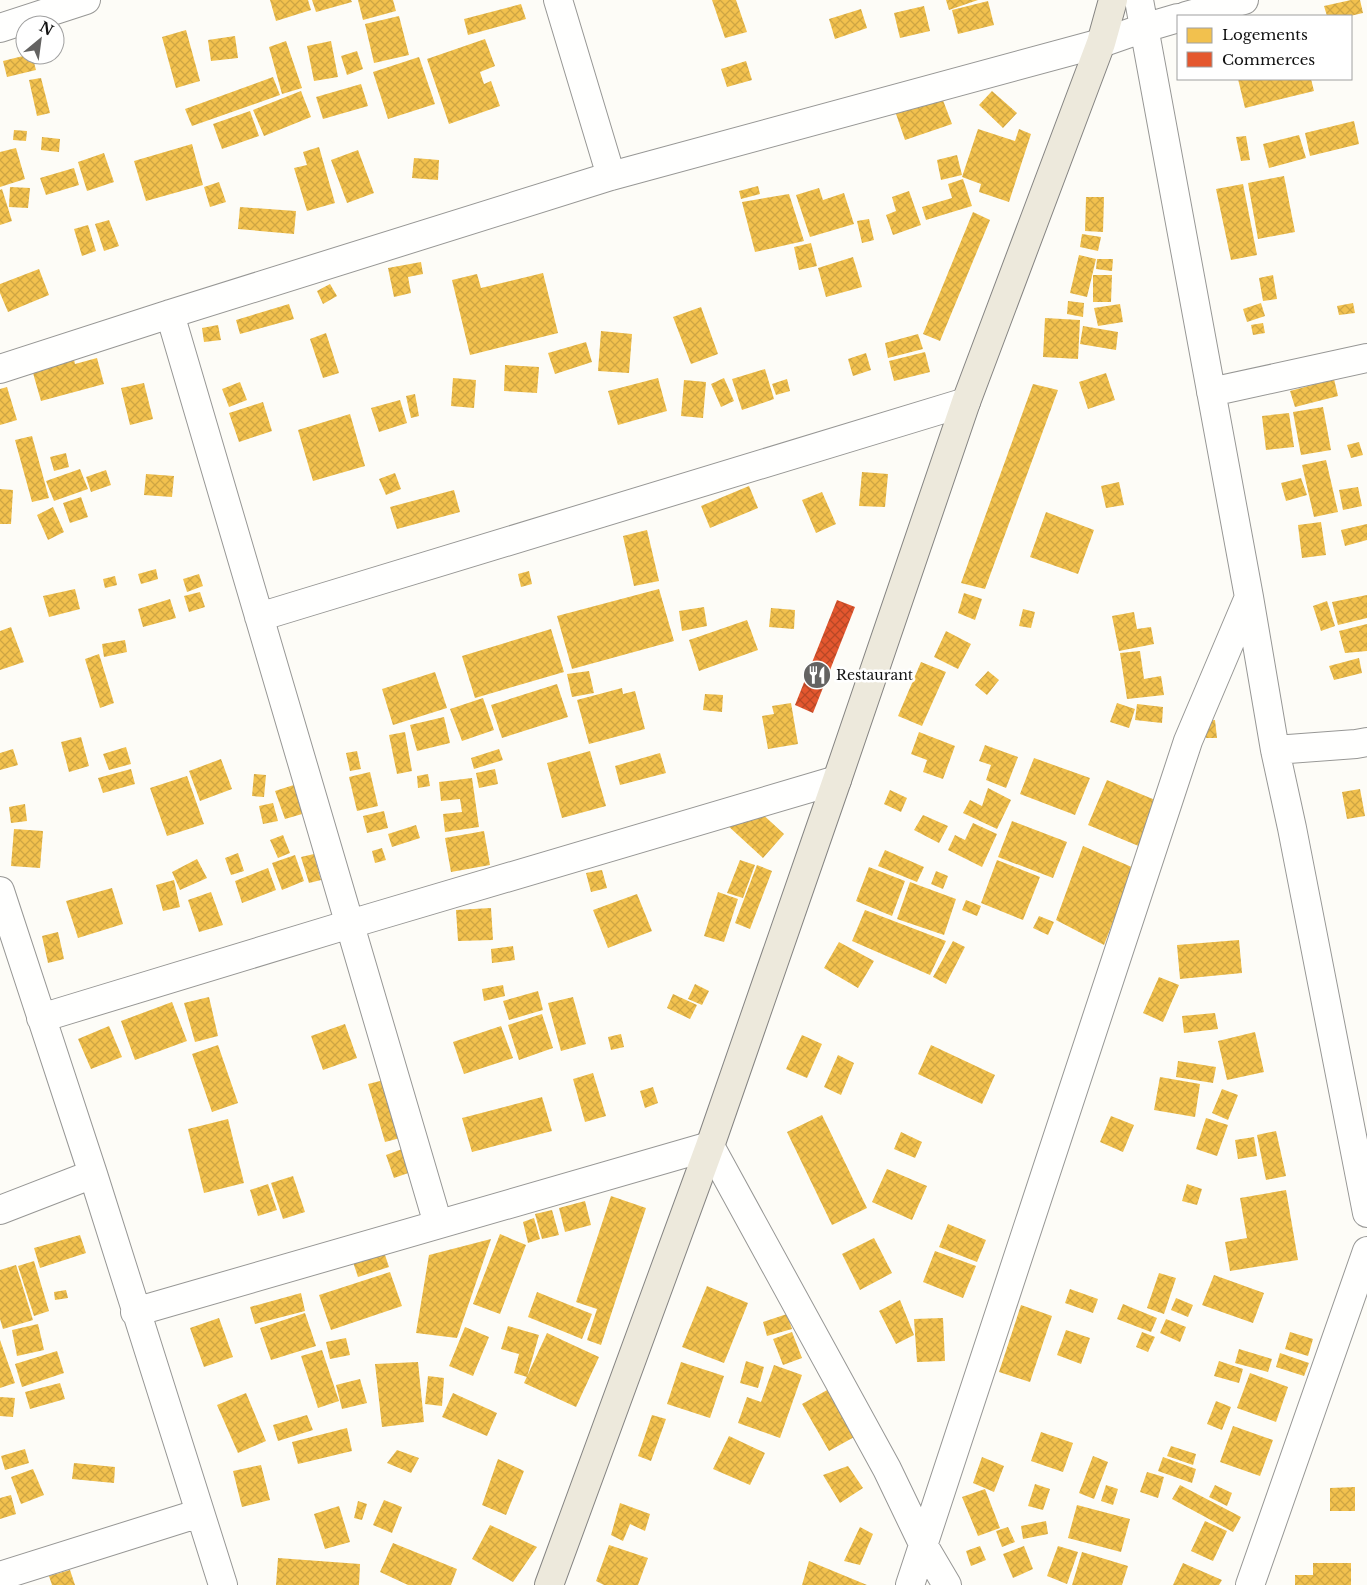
<svg xmlns="http://www.w3.org/2000/svg" width="1367" height="1585" font-family="'Libre Baskerville',serif">
<defs>
<pattern id="homes-cross-hatch" width="8" height="8" patternUnits="userSpaceOnUse" patternTransform="scale(1.25)"><rect width="8" height="8" fill="#f2c14e"/><path d="M0 0l8 8M0 8l8-8" fill="none" stroke="#cea543"/></pattern>
<pattern id="shops-cross-hatch" width="8" height="8" patternUnits="userSpaceOnUse" patternTransform="scale(1.25)"><rect width="8" height="8" fill="#e4572e"/><path d="M0 0l8 8M0 8l8-8" fill="none" stroke="#b74726"/></pattern>
</defs>
<rect width="100%" height="100%" fill="#fdfcf7"/>
<path fill="url(#homes-cross-hatch)" d="M270 0H308L311 10 276 21Z
M312 0H351L352 2 316 12Z
M358 0H393L396 11 363 20Z
M712 0H736L747 32 725 38Z
M946 0H978L949 10Z
M1351 0H1360L1363 13 1350 16H1327L1324 6Z
M988 1 994 25 958 34 952 10Z
M521 4 526 19 468 35 464 19Z
M924 6 930 31 900 38 894 13Z
M861 9 867 28 835 39 829 19Z
M399 16 409 55 374 63 365 24Z
M186 30 200 81 176 88 162 37Z
M235 36 238 58 211 61 208 40Z
M485 39 495 66 480 72 484 84 491 81 500 106 449 124 427 59Z
M286 41 302 88 282 94 269 47Z
M331 41 338 77 314 81 307 46Z
M357 51 363 69 347 75 341 56Z
M27 55H32L36 70 7 77 3 61Z
M419 57 435 104 388 119 373 72Z
M746 61 752 80 727 87 721 69Z
M273 77 280 95 192 126 185 109Z
M41 78 50 113 37 116 29 80Z
M1238 79H1311L1314 91 1245 108Z
M361 84 368 106 323 119 316 97Z
M301 91 311 117 264 136 253 110Z
M992 91 1017 113 1003 128 979 105Z
M941 95 952 124 905 140 895 111Z
M250 111 259 136 222 149 213 124Z
M1354 121 1359 144 1310 156 1305 133Z
M978 129 1015 141 1019 129 1031 134 1009 202 979 192 981 184 962 177Z
M14 130 27 131 26 141 13 140Z
M1299 135 1306 158 1269 168 1263 144Z
M1246 136 1250 160 1241 161 1236 137Z
M42 137 60 139 59 152 41 150Z
M192 144 203 185 146 201 134 161Z
M319 147 335 203 307 211 294 168 307 165 303 152Z
M16 148 25 179 0 187V152Z
M358 150 374 193 347 203 331 160Z
M104 153 114 182 87 191 78 162Z
M957 155 962 175 941 180 937 160Z
M414 158 439 160 438 180 412 178Z
M74 168 79 185 46 195 40 178Z
M1284 176 1295 232 1258 239 1248 183Z
M963 179 972 206 926 220 922 207 952 198 948 184Z
M219 182 226 202 210 207 204 187Z
M1243 184 1257 255 1231 260 1216 189Z
M758 186 760 194 741 199 739 191Z
M10 187 30 188 28 208 9 207Z
M819 188 823 200 844 193 854 224 810 237 796 195Z
M2 189 12 221 0 225V190Z
M909 191 921 225 893 235 886 215 896 211 892 197Z
M789 194 804 241 755 252 742 202Z
M1086 197H1104L1103 232 1085 231Z
M240 207 296 211 294 234 238 229Z
M973 212 990 220 940 341 923 334Z
M869 219 874 240 862 243 857 221Z
M109 220 119 246 104 251 95 224Z
M88 225 96 251 82 256 74 229Z
M1082 234 1101 237 1098 251 1080 247Z
M811 243 817 266 799 270 794 247Z
M1079 255 1096 259 1087 297 1070 293Z
M853 257 862 287 826 297 818 268Z
M1097 259H1113L1112 271 1096 269Z
M421 262 423 274 408 277 411 293 394 297 388 268Z
M39 269 49 295 8 312 0 293V284Z
M543 273 558 333 470 355 452 280 477 274 481 288Z
M1093 275H1112L1111 302H1093Z
M1273 275 1277 299 1263 301 1259 278Z
M330 284 337 296 323 304 317 291Z
M1068 301 1084 303 1083 317 1067 314Z
M1261 303 1265 316 1247 322 1243 309Z
M1353 303 1355 313 1339 315 1337 306Z
M289 304 294 319 240 334 236 320Z
M1120 304 1123 322 1098 326 1094 308Z
M701 307 718 354 691 364 673 317Z
M1045 318 1080 320 1078 359 1043 357Z
M1263 323 1265 333 1253 335 1251 325Z
M218 325 221 340 204 342 202 328Z
M1083 326 1118 332 1116 350 1080 344Z
M601 331 632 334 629 373 598 371Z
M326 333 339 373 323 378 310 339Z
M918 334 923 349 888 358 885 343Z
M586 342 592 362 555 374 548 353Z
M925 352 930 372 894 381 889 361Z
M866 353 871 370 853 376 848 359Z
M73 355 75 364 97 358 104 384 41 401 31 366Z
M505 365 539 367 537 393 504 391Z
M765 369 774 399 742 410 732 379Z
M1106 373 1115 400 1088 409 1079 382Z
M453 378 476 380 474 408 451 406Z
M658 378 667 411 618 425 608 391Z
M724 378 734 401 721 407 711 384Z
M787 379 790 391 776 395 772 384Z
M1334 379 1338 396 1295 407 1290 391Z
M684 380 706 382 703 418 681 416Z
M240 382 247 400 229 407 222 389Z
M144 383 153 419 130 425 121 388Z
M1033 384 1058 390 985 589 961 583Z
M7 387 17 420 0 425V389Z
M415 394 419 416 411 418 406 396Z
M400 400 407 423 379 432 371 408Z
M263 402 272 431 239 442 229 413Z
M1323 407 1331 450 1301 455 1293 412Z
M1289 413 1294 447 1266 450 1262 416Z
M350 414 365 466 313 481 298 430Z
M32 436 49 498 32 502 15 440Z
M1359 442 1363 455 1351 458 1347 445Z
M66 453 69 467 54 471 50 457Z
M1326 460 1338 512 1314 517 1302 465Z
M80 469 88 489 54 501 46 481Z
M106 470 111 485 91 492 86 477Z
M862 472 888 474 885 507 859 506Z
M395 473 401 489 386 495 379 479Z
M146 474 174 476 172 497 144 495Z
M1301 478 1307 495 1286 501 1281 483Z
M1119 482 1124 505 1106 508 1101 486Z
M749 486 758 508 710 528 701 506Z
M1358 487 1362 506 1343 510 1339 490Z
M0 489 13 490 11 524H0Z
M454 490 460 512 397 529 390 507Z
M822 492 836 524 816 533 802 500Z
M81 497 88 517 70 523 63 503Z
M53 507 64 532 48 540 37 515Z
M1046 512 1094 530 1078 574 1030 557Z
M1321 522 1326 555 1302 558 1298 525Z
M1367 524V540L1345 546 1341 530Z
M647 530 659 581 634 586 623 536Z
M156 569 158 579 141 584 138 574Z
M529 571 532 584 521 587 518 574Z
M199 574 203 586 187 592 183 579Z
M115 576 117 585 105 588 103 579Z
M75 589 80 609 49 617 43 596Z
M659 589 674 641 572 669 557 616Z
M200 592 205 607 189 612 184 596Z
M964 593 982 599 975 620 958 613Z
M1367 595V618L1338 625 1332 602Z
M170 599 176 618 143 627 138 609Z
M1327 601 1335 626 1321 631 1313 606Z
M704 607 707 626 682 631 679 611Z
M771 608 795 610 794 629 769 627Z
M1023 609 1035 612 1031 628 1019 626Z
M1134 612 1137 629 1151 627 1154 644 1119 651 1112 616Z
M747 620 758 650 699 671 689 640Z
M1367 624V651L1345 653 1339 631Z
M11 627 24 662 0 670V631Z
M551 629 564 672 475 698 462 656Z
M946 631 971 644 958 669 934 657Z
M125 640 127 652 104 657 102 644Z
M1140 651 1144 679 1161 676 1164 695 1127 699 1120 653Z
M99 654 114 703 100 708 85 659Z
M1359 658 1362 673 1334 680 1329 666Z
M921 662 946 672 922 726 898 716Z
M589 671 594 693 572 697 567 674Z
M988 671 999 680 987 695 975 685Z
M435 672 447 708 393 725 382 689Z
M557 684 568 717 502 738 491 705Z
M622 688 623 694 635 691 645 729 589 744 577 700Z
M705 694 723 695 722 712 703 710Z
M483 698 494 730 462 741 450 709Z
M791 703 798 744 768 749 762 716 774 714 772 706Z
M1117 703 1135 709 1129 728 1110 722Z
M1137 704 1163 707 1162 723 1135 720Z
M444 717 450 743 417 751 410 725Z
M1215 720 1217 738H1206L1204 721Z
M405 732 412 771 397 774 389 735Z
M919 732 955 746 943 779 923 772 927 760 911 754Z
M81 737 89 766 69 772 61 742Z
M985 745 1018 757 1006 788 986 780 991 765 979 761Z
M126 747 131 764 109 770 103 754Z
M13 749 18 765 0 770V753Z
M499 749 503 760 474 769 471 758Z
M357 751 361 769 350 771 346 753Z
M590 751 606 806 562 818 547 763Z
M660 753 666 773 620 785 615 766Z
M1034 758 1090 778 1075 815 1020 794Z
M221 759 232 789 200 801 189 771Z
M131 769 135 784 103 793 98 778Z
M495 769 498 784 479 788 476 773Z
M370 772 378 806 357 811 349 777Z
M254 774 266 775 264 797 252 796Z
M428 774 430 786 418 788 417 776Z
M187 776 204 824 167 836 150 788Z
M472 778 479 827 445 832 443 814 462 812 460 799 441 801 439 782Z
M1107 780 1160 802 1141 847 1088 825Z
M300 783 309 812 285 819 275 791Z
M988 788 1011 800 997 829 963 813 970 800 982 806Z
M1360 789 1365 816 1347 819 1342 792Z
M890 790 907 798 901 812 884 804Z
M273 803 278 821 263 824 259 806Z
M25 804 27 821 11 823 9 807Z
M384 811 388 828 367 833 363 816Z
M759 811 784 834 763 858 726 824Z
M923 815 948 826 939 843 914 830Z
M1012 821 1067 842 1053 878 998 857Z
M973 823 997 834 982 867 948 850 955 835 965 840Z
M416 825 420 838 392 847 388 834Z
M14 829 43 831 40 868 11 866Z
M484 831 490 865 451 872 445 838Z
M283 835 290 853 278 858 270 840Z
M1083 846 1134 868 1104 945 1056 920Z
M382 848 386 860 375 863 372 851Z
M885 850 924 867 917 882 878 866Z
M238 853 244 871 231 875 225 858Z
M314 854 321 880 309 883 301 857Z
M295 855 304 881 282 890 272 863Z
M197 859 207 878 180 890 172 872Z
M740 860 755 865 743 898 727 893Z
M997 860 1040 877 1023 920 981 903Z
M757 865 772 871 750 929 735 923Z
M869 867 905 881 892 916 856 901Z
M268 868 276 890 242 903 235 881Z
M602 870 607 888 591 892 586 873Z
M936 871 948 876 943 889 931 884Z
M174 880 180 907 163 911 156 885Z
M910 882 956 899 944 935 897 919Z
M112 888 123 924 78 938 66 901Z
M211 892 223 925 199 932 188 900Z
M718 892 738 899 724 942 704 936Z
M637 894 652 931 608 948 593 910Z
M966 900 981 906 977 916 962 910Z
M491 908 493 940 458 941 456 910Z
M865 910 946 941 930 975 852 941Z
M1039 916 1054 922 1048 935 1033 928Z
M58 932 64 959 48 963 42 936Z
M1239 940 1242 973 1180 979 1177 945Z
M953 941 965 947 946 984 933 977Z
M839 942 874 961 858 988 824 968Z
M513 946 515 960 492 963 491 949Z
M1159 977 1179 985 1163 1022 1143 1013Z
M695 984 709 991 702 1005 688 999Z
M503 985 505 996 484 1001 482 989Z
M538 991 543 1010 509 1020 503 1001Z
M673 994 697 1005 690 1019 667 1008Z
M209 997 218 1036 195 1042 184 1003Z
M573 997 586 1044 561 1051 548 1003Z
M172 1002 187 1041 135 1060 121 1021Z
M1215 1013 1218 1029 1184 1033 1182 1016Z
M542 1014 553 1048 519 1060 508 1025Z
M345 1024 357 1058 323 1070 311 1036Z
M109 1026 122 1057 91 1069 78 1039Z
M501 1026 513 1058 464 1074 453 1042Z
M1255 1032 1264 1072 1227 1080 1218 1041Z
M621 1034 624 1047 611 1050 608 1037Z
M802 1035 822 1044 807 1078 786 1069Z
M218 1045 238 1103 212 1112 192 1054Z
M931 1045 995 1075 982 1104 918 1074Z
M838 1055 854 1063 841 1095 824 1087Z
M1178 1061 1216 1067 1213 1083 1176 1077Z
M593 1073 606 1116 585 1122 573 1079Z
M1160 1077 1200 1084 1195 1117 1154 1110Z
M388 1079 404 1137 385 1142 368 1084Z
M653 1087 658 1103 645 1108 640 1091Z
M1222 1089 1238 1095 1228 1120 1212 1113Z
M542 1097 552 1131 472 1152 462 1118Z
M822 1115 867 1208 832 1225 787 1132Z
M1111 1116 1134 1125 1123 1152 1100 1142Z
M1206 1118 1228 1125 1217 1156 1196 1149Z
M228 1119 244 1183 204 1193 188 1129Z
M1276 1131 1286 1176 1266 1180 1257 1135Z
M901 1132 922 1142 915 1158 894 1149Z
M1254 1137 1257 1156 1238 1159 1235 1140Z
M405 1148 414 1171 394 1178 386 1155Z
M887 1169 927 1186 912 1220 872 1202Z
M293 1176 305 1212 283 1219 271 1183Z
M268 1184 277 1210 258 1216 250 1190Z
M1187 1184 1202 1189 1197 1205 1182 1201Z
M1286 1190 1298 1260 1230 1271 1225 1242 1247 1238 1240 1198Z
M611 1196 646 1208 601 1345 587 1340 597 1309 576 1302Z
M585 1201 591 1225 565 1232 559 1208Z
M552 1210 559 1235 542 1239 535 1214Z
M534 1218 540 1239 528 1243 523 1222Z
M948 1224 986 1240 977 1262 939 1247Z
M500 1234 526 1245 500 1314 473 1304Z
M80 1235 86 1253 40 1268 34 1248Z
M874 1238 892 1273 860 1290 842 1254Z
M491 1239 457 1338 416 1333 429 1255Z
M935 1251 976 1266 963 1298 923 1282Z
M384 1252 389 1267 358 1277 353 1262Z
M34 1261 49 1311 34 1316 18 1266Z
M16 1265 33 1320 3 1329 0 1319V1270Z
M390 1272 402 1306 331 1330 319 1295Z
M1159 1273 1176 1278 1164 1314 1147 1308Z
M1214 1275 1264 1293 1253 1323 1202 1305Z
M707 1286 748 1303 724 1363 682 1347Z
M1070 1289 1098 1299 1093 1313 1065 1303Z
M66 1290 68 1298 55 1300 54 1292Z
M537 1292 592 1314 582 1339 528 1317Z
M301 1293 305 1311 255 1324 250 1307Z
M1176 1298 1193 1305 1188 1317 1171 1310Z
M900 1300 914 1335 896 1344 879 1311Z
M1123 1304 1157 1318 1151 1332 1117 1319Z
M1021 1305 1052 1316 1030 1382 999 1372Z
M305 1313 316 1346 271 1360 260 1328Z
M787 1314 792 1329 767 1336 763 1322Z
M219 1318 233 1357 204 1367 190 1328Z
M943 1318 945 1361 917 1362 914 1319Z
M1166 1319 1186 1327 1180 1342 1160 1333Z
M38 1324 44 1350 17 1356 12 1330Z
M508 1326 539 1335 527 1377 514 1373 519 1354 501 1349Z
M465 1327 489 1337 473 1376 449 1366Z
M1066 1330 1090 1338 1081 1364 1057 1355Z
M792 1332 802 1358 783 1365 773 1339Z
M1142 1332 1155 1337 1148 1352 1136 1347Z
M1290 1332 1313 1339 1308 1356 1285 1349Z
M547 1333 599 1357 576 1407 524 1383Z
M346 1338 350 1355 330 1359 326 1342Z
M0 1340 15 1383 0 1388Z
M1239 1349 1272 1359 1268 1372 1235 1363Z
M322 1350 339 1401 318 1408 301 1356Z
M57 1351 64 1373 22 1387 15 1364Z
M1280 1353 1309 1363 1304 1376 1276 1367Z
M746 1361 764 1367 758 1388 740 1383Z
M1219 1361 1243 1369 1239 1383 1214 1376Z
M418 1362 424 1422 382 1427 375 1364Z
M681 1362 724 1376 710 1418 667 1404Z
M774 1365 802 1375 780 1438 738 1423 747 1397 761 1402Z
M1250 1373 1288 1387 1276 1422 1237 1408Z
M428 1376 444 1378 442 1406 425 1404Z
M360 1379 367 1403 342 1409 336 1385Z
M60 1383 65 1399 30 1409 25 1392Z
M829 1389 856 1436 829 1451 802 1404Z
M246 1393 266 1441 238 1453 217 1405Z
M453 1393 497 1413 487 1436 442 1417Z
M0 1397 15 1398 13 1417 0 1416Z
M1216 1401 1231 1407 1222 1430 1207 1424Z
M307 1415 313 1430 278 1441 273 1425Z
M652 1415 666 1419 651 1461 638 1456Z
M1233 1426 1273 1440 1260 1476 1220 1462Z
M347 1428 352 1451 298 1464 292 1442Z
M1041 1432 1073 1443 1063 1472 1031 1461Z
M729 1436 765 1453 750 1485 713 1469Z
M1171 1446 1196 1454 1193 1465 1167 1456Z
M25 1449 29 1463 5 1470 1 1456Z
M397 1450 419 1458 411 1473 387 1463Z
M1093 1456 1108 1462 1094 1499 1079 1493Z
M982 1457 1004 1466 994 1492 973 1483Z
M1163 1457 1196 1469 1192 1483 1158 1471Z
M498 1459 524 1471 506 1515 482 1505Z
M74 1463 115 1467 114 1483 72 1479Z
M261 1465 270 1500 242 1507 233 1471Z
M848 1466 863 1488 840 1503 823 1475Z
M33 1469 44 1495 21 1504 11 1477Z
M1147 1472 1164 1477 1158 1498 1140 1492Z
M1035 1484 1050 1489 1043 1510 1028 1506Z
M1106 1485 1118 1489 1113 1505 1101 1501Z
M1180 1485 1241 1517 1233 1532 1172 1499Z
M1215 1485 1232 1493 1227 1506 1209 1497Z
M1355 1487V1511H1330V1488Z
M985 1489 1000 1528 978 1536 962 1497Z
M11 1495 16 1514 0 1519V1498Z
M384 1500 402 1507 392 1533 373 1525Z
M358 1501 367 1504 362 1520 354 1518Z
M620 1503 650 1514 645 1531 630 1524 623 1541 611 1535Z
M1077 1505 1130 1519 1121 1552 1068 1538Z
M339 1506 350 1542 325 1549 314 1514Z
M1046 1521 1048 1534 1023 1539 1021 1526Z
M1205 1521 1227 1531 1213 1561 1191 1551Z
M490 1525 537 1547 513 1582 472 1559Z
M860 1527 873 1534 860 1565 844 1561Z
M1008 1527 1015 1542 1002 1547 996 1531Z
M393 1543 457 1569 451 1585H408L380 1572Z
M609 1545 648 1558 638 1585H604L596 1581Z
M980 1546 986 1560 971 1566 966 1551Z
M1024 1546 1033 1569 1013 1578 1003 1554Z
M1058 1546 1078 1552 1067 1584 1047 1576Z
M1082 1552 1128 1566 1122 1585H1072Z
M278 1558 360 1564 359 1585H276Z
M809 1561 867 1585H802Z
M1183 1563 1222 1580 1219 1585H1173Z
M1313 1563H1351V1585H1295V1575H1313Z
M70 1570 75 1585H52L49 1576Z"/>
<path fill="url(#shops-cross-hatch)" d="M837 600 855 607 813 713 795 705Z"/>
<g fill="none" stroke-linecap="round" stroke-linejoin="round">
<defs>
<path id="minor" d="M558 0 611 176
M1139 0 1249 597 1275 750 1292 828 1367 1213
M1186 16 1244 0
M0 28 86 0
M170 314 438 1224
M0 369 170 314 611 176 1101 43 1144 28 1178 18
M1211 392 1367 358
M259 617 966 402
M1275 750 1356 744 1367 742
M0 891 93 1174 223 1585
M41 1018 350 924 837 780
M0 1210 93 1174
M135 1312 710 1146 887 1469 924 1546 947 1585
M0 1576 200 1513
M910 1585 1188 741 1249 597
M1250 1585 1367 1251"/>
<path id="major" d="M549 1585 710 1146 837 780 966 402 1101 43 1113 0"/>
</defs>
<use href="#minor" stroke="#979795" stroke-width="30"/>
<use href="#major" stroke="#858482" stroke-width="30"/>
<use href="#minor" stroke="#fffffe" stroke-width="28"/>
<use href="#major" stroke="#ede9dc" stroke-width="28"/>
</g>
<defs>
<symbol id="restaurant-disc" viewBox="-11 -11 22 22"><circle r="9.5" fill="#646362" stroke="#fff"/><path d="M-5-6h1v4h1v-4h1v4h1v-4h1v5L-1.5 .5V6h-2V.5L-5-1ZM5-6V6H3V1.5H1.5Q1.5-4 5-6Z" fill="#fff"/></symbol>
</defs>
<g fill-rule="evenodd">
<use href="#restaurant-disc" x="801" y="659" width="32" height="32"/>
</g>
<g text-anchor="middle" dominant-baseline="central" stroke-width="5" stroke-linejoin="round" paint-order="stroke">
<g font-size="14" fill="#111" stroke="#fff" text-anchor="start">
<text x="836" y="675">Restaurant</text>
</g>
</g>
<rect x="1177" y="15" width="175" height="65" fill="#ffffff" stroke="#a0a0a0"/>
<rect x="1187" y="28" width="25" height="15" fill="#f2c14e" stroke="#a0a0a0"/>
<text x="1222" y="40" font-size="15" fill="#111111">Logements</text>
<rect x="1187" y="52" width="25" height="15" fill="#e4572e" stroke="#a0a0a0"/>
<text x="1222" y="65" font-size="15" fill="#111111">Commerces</text>
<g transform="translate(40 40) rotate(29)"><circle r="24" fill="#ffffff" stroke="#a0a0a0"/>
<path d="M0-4L9 19L0 12L-9 19Z" fill="#646362"/>
<text y="-8" font-size="14" font-weight="bold" text-anchor="middle" fill="#111111">N</text>
</g>
</svg>
